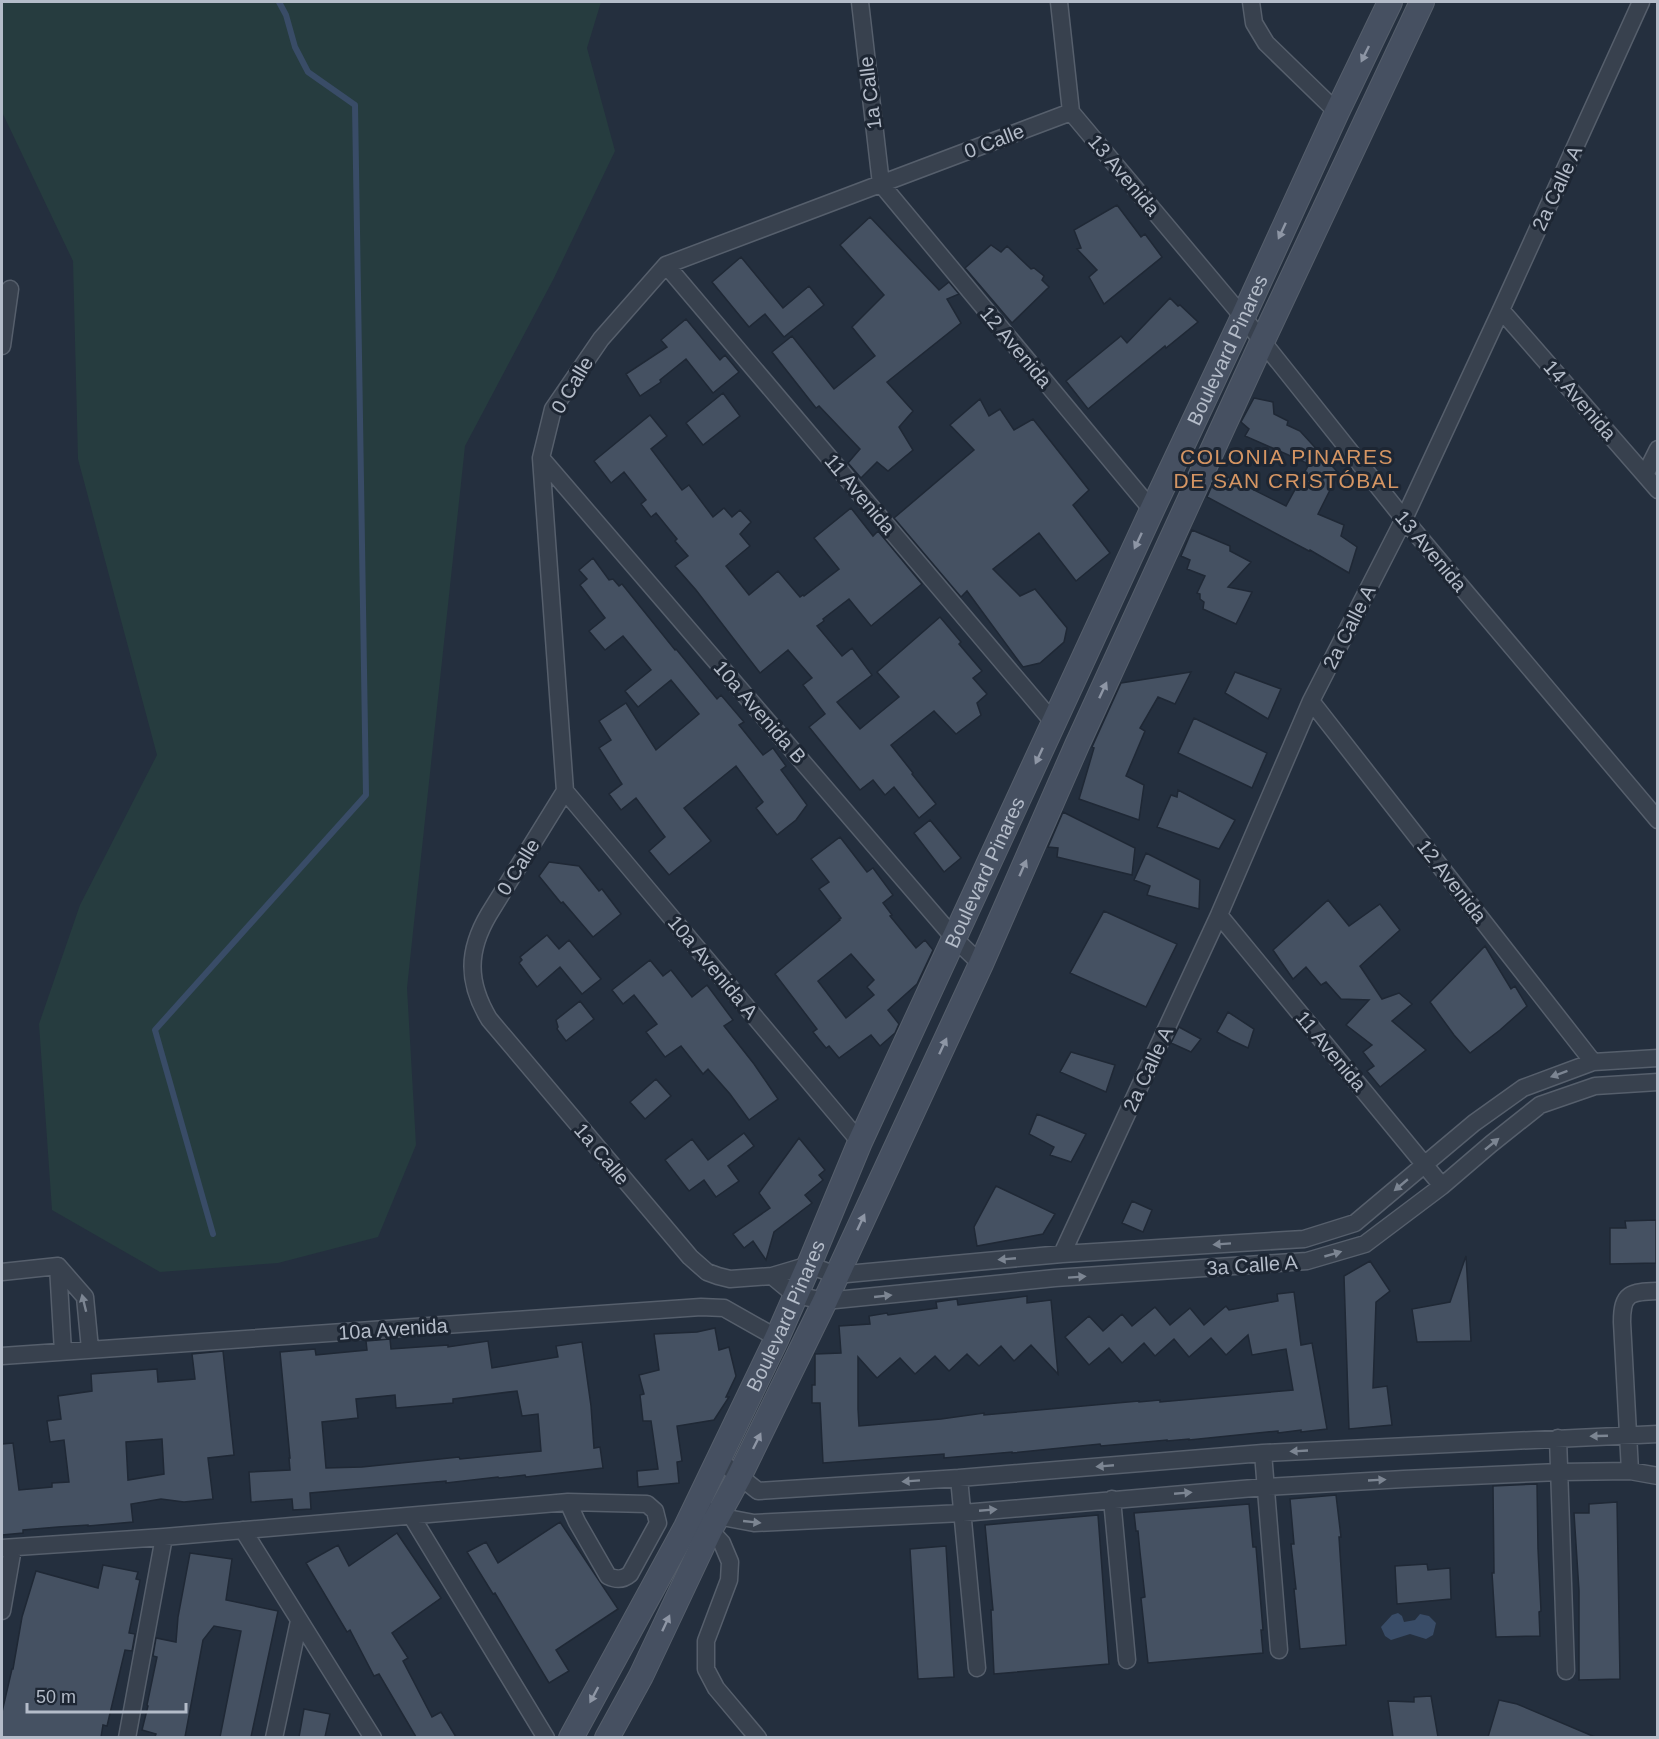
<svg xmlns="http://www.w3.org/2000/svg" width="1659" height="1739" font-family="Arial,sans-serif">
<rect width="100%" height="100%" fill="#242f3e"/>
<path fill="#263c3f" d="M2 2H601L587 48 615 151 554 278 465 446 407 988 416 1145 378 1237 278 1263 160 1272 52 1210 39 1024 80 905 157 755 78 459 73 261 2 112Z"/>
<path fill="#394c67" d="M1398 1613 1402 1616 1404 1622 1415 1620 1420 1614 1429 1616 1436 1623 1433 1635 1426 1639 1410 1634 1391 1640 1385 1636 1381 1627 1392 1615Z"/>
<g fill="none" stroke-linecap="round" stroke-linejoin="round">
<path stroke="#394c67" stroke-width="6" d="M213 1234 155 1030 366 795 355 105 308 72 295 47 286 15 279 2"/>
</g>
<path fill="#455162" stroke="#1f2835" stroke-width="1.5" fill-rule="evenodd" d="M1117 205 1141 237 1145 234 1162 257 1104 304 1089 277 1097 270 1077 249 1081 248 1074 230Z
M870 217 939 290 949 282 959 294 947 299 961 323 887 382 913 411 899 427 913 450 888 471 877 462 861 478 848 463 860 449 819 406 816 408 772 352 792 336 834 389 875 356 852 327 884 295 840 245Z
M991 245 1001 252 1007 246 1031 269 1034 268 1044 276 1042 280 1049 287 1012 323 965 268Z
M741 257 783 308 809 286 824 305 784 337 765 314 749 327 712 282Z
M1170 298 1178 306 1180 305 1198 322 1166 348 1165 346 1088 409 1066 381 1121 336 1127 343Z
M686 319 720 360 725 355 739 372 713 393 686 359 660 380 661 382 640 396 626 374 667 347 661 340Z
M723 393 740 416 703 445 686 423Z
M1254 398 1273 402 1274 414 1288 421 1287 425 1300 431 1344 479 1328 472 1327 475 1335 480 1318 514 1344 525 1341 536 1357 547 1349 573 1310 550 1309 551 1207 497 1218 472 1286 506 1309 464 1245 436 1249 429 1241 422Z
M980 399 989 416 1000 409 1014 430 1033 419 1089 490 1073 505 1110 553 1076 581 1039 533 993 569 1020 596 1035 589 1067 628 1064 642 1040 663 1023 667 967 591 961 597 894 518 974 450 950 425Z
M650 415 667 436 651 449 682 490 689 485 713 517 724 508 732 517 740 510 751 522 740 534 750 546 726 566 749 595 778 571 800 597 803 595 804 596 839 569 814 538 851 508 873 536 878 531 922 584 871 626 849 599 823 619 824 621 817 626 842 656 852 648 872 675 837 702 860 729 899 697 877 672 940 617 961 642 959 644 982 671 973 678 987 694 977 703 981 715 956 734 934 711 891 745 913 773 912 774 936 804 919 818 894 787 885 795 873 780 860 790 809 727 825 714 803 685 812 678 788 650 760 673 696 590 675 566 688 556 675 541 677 539 656 513 651 517 641 504 646 500 624 472 611 483 594 461Z
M1192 530 1230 546V551L1251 562 1228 587 1252 592 1236 624 1203 609 1204 602 1200 599V594L1197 593 1205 576 1187 569 1190 560 1181 556Z
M593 558 609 580 613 579 619 586 622 584 675 650 676 649 717 699 721 695 744 722 739 725 763 755 773 748 786 766 781 770 807 805 796 820 777 835 756 808 763 802 736 766 684 808 711 841 669 875 649 851 665 837 636 798 621 810 609 794 622 784 599 748 611 740 599 721 626 703 656 750 699 714 671 680 638 707 625 691 651 670 623 636 605 650 589 631 605 618 580 585 587 579 579 570Z
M1191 672 1175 704 1158 697 1140 728 1145 731 1126 776 1144 785 1139 820 1079 799 1094 748 1092 747 1121 683Z
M1235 672 1281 689 1268 719 1225 693Z
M1194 718 1267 753 1252 788 1178 753Z
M1178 790 1235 820 1219 849 1157 827 1171 795 1177 797Z
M1063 812 1135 848 1132 875 1057 857 1058 848 1048 847Z
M930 820 961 858 944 872 914 833Z
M840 837 867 872 873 868 893 895 883 903 892 915 890 916 916 948 925 940 933 950 917 984 888 1010 899 1024 895 1033 880 1046 871 1035 839 1058 829 1046 826 1048 813 1032 817 1029 775 974 840 920 839 919 841 918 819 889 829 882 811 859ZM851 954 874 980 867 987 874 995 846 1018 818 981Z
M1146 853 1200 880 1199 909 1147 895 1150 886 1134 880Z
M549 862 579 866 599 891 602 889 621 914 593 937 563 902 561 903 539 876Z
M1328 900 1349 926 1380 904 1400 930 1360 966 1382 999 1399 993 1412 1004 1392 1021 1426 1050 1380 1087 1367 1071 1374 1066 1363 1052 1372 1045 1346 1025 1369 1000 1341 999 1326 982 1321 985 1306 967 1293 979 1273 950Z
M1104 911 1177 944 1146 1007 1070 973Z
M547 935 559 949 569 940 601 979 582 994 560 967 537 987 519 963 522 960 520 957Z
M1485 946 1511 989 1515 986 1527 1006 1500 1030 1470 1053 1454 1035 1430 1002Z
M650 960 663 976 671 970 692 997 707 985 733 1020 724 1026 754 1064 778 1099 749 1120 730 1094 708 1069 703 1074 681 1046 665 1057 646 1032 657 1024 634 995 623 1004 612 990Z
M580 1001 594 1019 566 1041 557 1029 558 1027 556 1020Z
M1228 1012 1254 1029 1248 1048 1231 1040 1217 1032Z
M1179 1027 1201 1039 1191 1052 1171 1043Z
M1071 1052 1115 1065 1106 1092 1060 1072Z
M656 1079 671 1096 645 1119 630 1102Z
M1037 1114 1086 1134 1071 1162 1050 1155 1054 1147 1029 1134Z
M744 1133 754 1146 728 1166 739 1181 716 1197 704 1180 689 1191 665 1160 692 1139 708 1160Z
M799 1138 825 1170 819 1175 823 1180 805 1195 812 1203 774 1232 766 1260 753 1241 744 1248 733 1234 770 1208 759 1193Z
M996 1186 1055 1214 1043 1234 977 1246 974 1227Z
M1132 1201 1152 1210 1143 1232 1122 1223Z
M1656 1220V1263L1610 1264V1228H1626L1625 1221Z
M1466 1256 1471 1341 1417 1342 1412 1309 1450 1302Z
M1370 1261 1390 1291 1376 1302 1373 1388 1387 1386 1392 1425 1349 1429 1344 1276Z
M1294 1292 1301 1345 1312 1343 1327 1429 1301 1432V1430L1278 1433V1431L1189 1440V1439L1167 1441V1440L1101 1446 1100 1444 1012 1453V1452L944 1458V1454L823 1463 820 1403H812V1385H815V1354L841 1353 839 1326 870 1324 869 1316 887 1313 888 1315 937 1308 936 1302 957 1299 958 1305 1027 1296V1303L1051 1300 1058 1374 1031 1345 1014 1361 1001 1346 979 1366 967 1354 949 1371 935 1356 915 1374 900 1358 877 1378 858 1357V1409L859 1426 941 1419 984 1413V1415L1006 1413 1139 1401V1402L1160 1400V1402L1293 1390 1286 1349 1252 1355 1248 1335 1226 1355 1211 1338 1189 1357 1174 1339 1155 1356 1144 1343 1122 1363 1109 1348 1089 1365 1065 1337 1089 1316 1103 1331 1122 1314 1132 1326 1155 1307 1170 1325 1190 1308 1204 1325 1226 1306 1229 1310 1278 1301 1277 1294Z
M715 1328 719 1350 729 1347 736 1376 726 1397H729L714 1420 677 1426 682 1461 677 1462 679 1483 638 1487 637 1471 658 1469 651 1421H643L640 1395 644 1394 639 1375 659 1370 654 1334 697 1332Z
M390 1339 391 1349 448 1345V1347L488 1341 492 1368 558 1357 556 1346 582 1342 591 1406 594 1448 600 1447 603 1468 526 1477 525 1475 499 1478 498 1477 446 1483V1481L310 1493 311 1509 293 1510 292 1499 251 1502 249 1472 290 1470 289 1458H290L280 1352 315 1349 316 1355 367 1350 366 1341ZM517 1391 522 1416 538 1414 541 1451 460 1459 459 1457 362 1467 326 1468 322 1422 358 1418 356 1399 395 1395 396 1408 453 1403V1399Z
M223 1351 234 1455 208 1458 213 1499 184 1502 161 1499 131 1504 133 1522 88 1526V1525L58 1527 23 1530V1533L2 1535V1444L13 1443 19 1490 52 1487V1483L69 1482 64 1440 50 1442 47 1421 61 1419 58 1396 92 1391 91 1374 157 1369 158 1382 195 1379 192 1354ZM162 1439 164 1474 128 1480 126 1442Z
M1537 1484 1538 1549 1541 1611 1539 1612 1540 1636 1496 1637 1492 1573H1494L1493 1486Z
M1336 1495 1341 1537H1339L1346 1645 1300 1649 1294 1589H1296L1291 1544H1294L1290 1499Z
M1617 1502 1620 1679 1579 1680V1591L1574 1513H1589V1504Z
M1249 1504 1253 1547H1256L1263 1630H1261L1263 1653 1148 1663 1141 1598 1145 1597 1140 1552 1138 1531H1136L1134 1513Z
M1098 1515 1109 1664 994 1674 992 1632 991 1610H993L985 1525Z
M560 1522 618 1609 556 1650 569 1671 549 1683 495 1593 493 1594 467 1552 486 1542 498 1563Z
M397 1533 441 1598 392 1633 408 1658 403 1661 432 1717 441 1712 456 1737H416L379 1674 374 1676 350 1630 347 1632 306 1563 338 1545 349 1566Z
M946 1546 954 1677 918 1679 910 1549Z
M190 1553 232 1559 226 1600 278 1611 251 1737H220L241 1631 214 1626 203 1640 185 1737H155L156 1734 142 1730 148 1706 147 1705 157 1657 153 1656 156 1638 176 1642 178 1617Z
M1427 1564 1428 1570 1450 1568 1451 1599 1397 1604 1395 1566Z
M103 1565 138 1572 136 1579 140 1580 129 1633 135 1634 132 1651 125 1650 107 1726 103 1725 101 1737H2V1712L12 1669H13L22 1617 36 1571 98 1588Z
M1431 1696 1438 1737H1393L1388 1701 1414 1702V1697Z
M1499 1700 1517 1704 1595 1737H1488Z
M304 1709 330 1714 325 1737H299Z"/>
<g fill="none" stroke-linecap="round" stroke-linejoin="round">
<defs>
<path id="street" d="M860 2 881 184 1152 510
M1059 2 1071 112
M1251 2 1254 23 1266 43 1337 112
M1071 112 666 265 601 339 553 409 541 458 565 791 489 914C467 951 467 982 489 1019L690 1257 707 1272 718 1276 730 1279 772 1276 809 1265 836 1275 1062 1254 1304 1239 1355 1223 1474 1123 1523 1088 1593 1062 1658 1058
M1071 112 1243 317 1404 519 1658 820
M666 265 1054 723
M1501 310 1658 490
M2 346 10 289
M541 458 955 939 981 964
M1645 475 1658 449
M1311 701 1593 1062
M565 791 860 1142
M1219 915 1442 1186
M1062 1254 1219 915 1311 701 1404 519 1501 310 1641 2
M58 1266 85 1297 90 1349
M58 1266 63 1352
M2 1272 58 1266
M772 1276 795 1295 825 1301 1055 1278 1307 1261 1365 1244 1442 1186 1491 1144 1540 1105 1595 1086 1658 1082
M2 1356 701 1307 724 1308 777 1338
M1558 1438 1566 1671
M1263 1453 1279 1650
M719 1460 758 1491 959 1478 1263 1453 1658 1434
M1630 1471 1622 1322C1622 1292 1631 1292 1658 1291
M959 1478 977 1668
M1112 1499 1127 1660
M712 1511 717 1516 754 1523 963 1513 1265 1487 1404 1479 1560 1472 1630 1471 1658 1476
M412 1517 546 1738
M701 1529 710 1530 722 1543 730 1562 729 1580 706 1641V1669L716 1688 758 1738
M243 1530 373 1738
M2 1548 164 1537 568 1502 647 1504 655 1511 658 1523 630 1574C623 1580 616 1580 608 1576L577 1522 568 1502
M2 1611 13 1548
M127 1738 164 1537
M274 1738 299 1621"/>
<g id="secondary">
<path id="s1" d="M571 1738 686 1527 777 1338 809 1265 860 1142 1152 510 1243 317 1337 112 1390 2"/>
<path d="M607 1738 641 1676 710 1530 739 1477 825 1301 981 964 1077 745 1262 342 1422 2"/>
</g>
</defs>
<use href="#street" stroke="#565f6c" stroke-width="19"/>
<use href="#secondary" stroke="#565f6c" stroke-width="26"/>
<use href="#street" stroke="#38414e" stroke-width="16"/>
<use href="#secondary" stroke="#465061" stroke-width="24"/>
</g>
<defs><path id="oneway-solid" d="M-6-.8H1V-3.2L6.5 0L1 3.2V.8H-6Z" transform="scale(1.5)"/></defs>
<g fill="#8e96a5">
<use href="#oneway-solid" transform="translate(1365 54) rotate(116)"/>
<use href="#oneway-solid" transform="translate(1282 231) rotate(115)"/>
<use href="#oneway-solid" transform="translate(1138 541) rotate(115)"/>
<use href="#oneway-solid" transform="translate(1103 690) rotate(-65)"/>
<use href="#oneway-solid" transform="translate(1039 756) rotate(115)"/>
<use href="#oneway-solid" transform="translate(1023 868) rotate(-66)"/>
<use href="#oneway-solid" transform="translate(943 1046) rotate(-65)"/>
<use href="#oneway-solid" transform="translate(861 1222) rotate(-65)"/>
<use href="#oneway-solid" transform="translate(757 1441) rotate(-64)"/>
<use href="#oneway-solid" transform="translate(666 1623) rotate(-65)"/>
<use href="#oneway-solid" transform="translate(594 1695) rotate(118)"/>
</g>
<g fill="#7c8592">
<use href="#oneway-solid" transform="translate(1559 1074) rotate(160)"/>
<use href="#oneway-solid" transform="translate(1492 1144) rotate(-39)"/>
<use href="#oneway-solid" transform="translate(1401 1185) rotate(140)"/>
<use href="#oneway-solid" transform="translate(1222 1244) rotate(176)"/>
<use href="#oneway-solid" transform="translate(1333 1254) rotate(-16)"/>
<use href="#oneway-solid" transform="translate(1007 1259) rotate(175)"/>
<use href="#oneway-solid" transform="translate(1077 1277) rotate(-4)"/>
<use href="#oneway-solid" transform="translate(883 1296) rotate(-6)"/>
<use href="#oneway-solid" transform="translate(84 1303) rotate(-104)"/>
<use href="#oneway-solid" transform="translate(1599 1436) rotate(178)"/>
<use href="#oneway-solid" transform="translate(1299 1451) rotate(177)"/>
<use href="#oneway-solid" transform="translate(1105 1466) rotate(175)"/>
<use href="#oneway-solid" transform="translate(1377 1480) rotate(-3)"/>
<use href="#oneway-solid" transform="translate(911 1481) rotate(176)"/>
<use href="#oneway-solid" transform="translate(1183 1493) rotate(-5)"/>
<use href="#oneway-solid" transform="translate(988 1510) rotate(-5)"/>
<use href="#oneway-solid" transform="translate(752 1522) rotate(6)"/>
</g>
<g text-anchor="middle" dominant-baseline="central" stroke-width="6" stroke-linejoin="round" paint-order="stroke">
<g font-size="20" fill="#b4bcc9" stroke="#1d2633">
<text transform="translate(870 93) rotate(-97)">1a Calle</text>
<text transform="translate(994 141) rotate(-21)">0 Calle</text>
<text transform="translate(1124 175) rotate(50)">13 Avenida</text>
<text transform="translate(1557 188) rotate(-65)">2a Calle A</text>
<text transform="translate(1016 347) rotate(50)">12 Avenida</text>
<text stroke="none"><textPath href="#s1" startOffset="1536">Boulevard Pinares</textPath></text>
<text transform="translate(572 385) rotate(-59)">0 Calle</text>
<text transform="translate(1580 400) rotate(49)">14 Avenida</text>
<text transform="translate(860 494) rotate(50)">11 Avenida</text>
<text transform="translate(1431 551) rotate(50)">13 Avenida</text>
<text transform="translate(1349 627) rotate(-63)">2a Calle A</text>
<text transform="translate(760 712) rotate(49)">10a Avenida B</text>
<text transform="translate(518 867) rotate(-58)">0 Calle</text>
<text stroke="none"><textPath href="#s1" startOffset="960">Boulevard Pinares</textPath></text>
<text transform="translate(1452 881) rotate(52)">12 Avenida</text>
<text transform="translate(713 967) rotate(50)">10a Avenida A</text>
<text transform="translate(1331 1051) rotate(50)">11 Avenida</text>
<text transform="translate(1148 1069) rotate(-65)">2a Calle A</text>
<text transform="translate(602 1154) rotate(50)">1a Calle</text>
<text transform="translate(1252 1265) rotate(-4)">3a Calle A</text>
<text stroke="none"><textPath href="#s1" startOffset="474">Boulevard Pinares</textPath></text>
<text transform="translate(393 1329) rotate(-4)">10a Avenida</text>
</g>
<g font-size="21" letter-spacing="1.5" fill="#d59563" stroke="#1d2633">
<text x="1287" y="456">COLONIA PINARES<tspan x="1287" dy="24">DE SAN CRISTÓBAL</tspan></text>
</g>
</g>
<rect width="1659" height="1739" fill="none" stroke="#b4bcc9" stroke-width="6"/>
<path d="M27 1703v9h159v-9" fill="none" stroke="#b4bcc9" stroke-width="3"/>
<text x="36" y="1703" font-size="18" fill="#b4bcc9" stroke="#1d2633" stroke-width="4.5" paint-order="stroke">50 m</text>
</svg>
